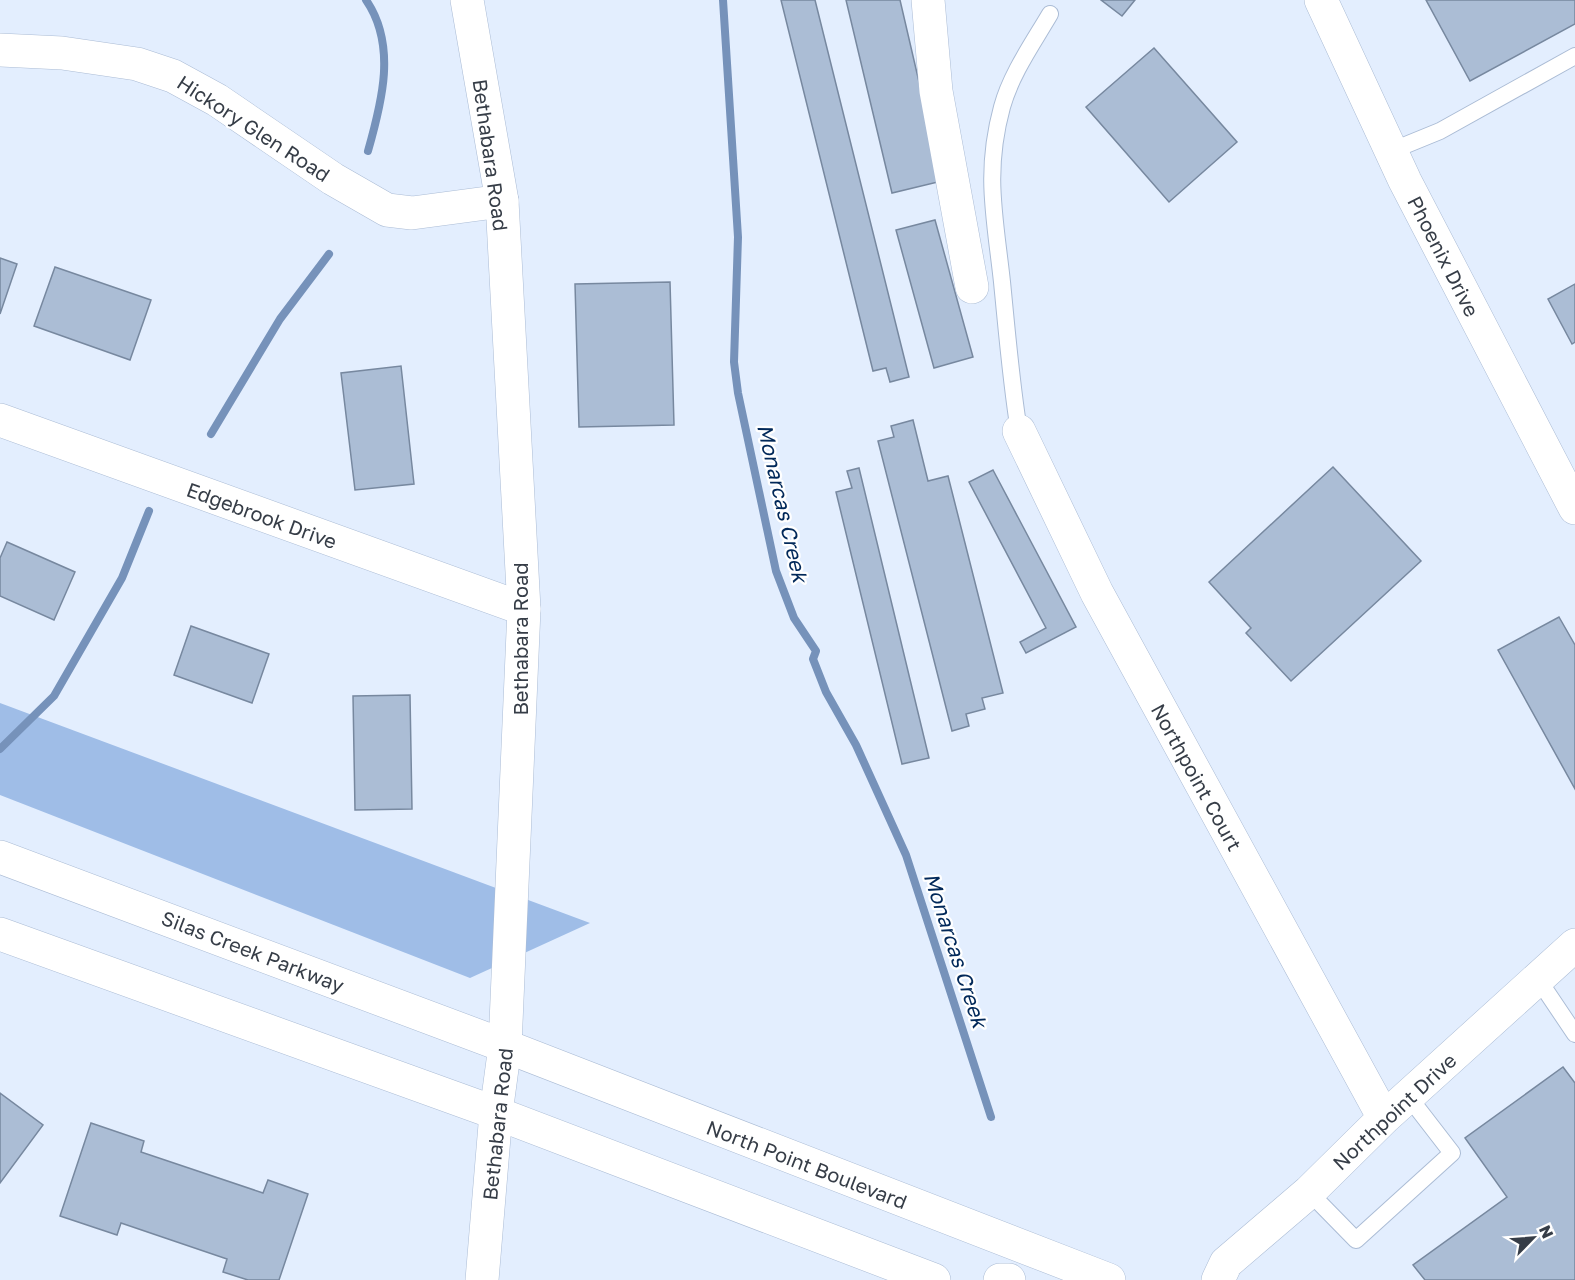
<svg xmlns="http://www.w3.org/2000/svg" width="1575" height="1280" font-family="'Golos Text',sans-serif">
<rect width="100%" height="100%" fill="#e3eefe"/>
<path fill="#9fbde7" d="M0 703 590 923 470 978 0 795Z"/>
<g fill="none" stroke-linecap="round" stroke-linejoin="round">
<path stroke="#7692ba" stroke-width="8" d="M366 0C397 45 382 102 368 151
M723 0 738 237 734 362 738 393 776 571 794 618 816 651 813 659 826 692 856 745 906 855 991 1117
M211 434 280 319 329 254
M0 749 54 696 122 578 149 511"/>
</g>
<path fill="#abbdd5" stroke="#77889f" stroke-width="1.5" d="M781 0H815L909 377 890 382 886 368 873 371Z
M846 0H900L942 181 892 193Z
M1101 0H1135L1122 16Z
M1426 0H1575V24L1470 81Z
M1154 48 1237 142 1169 202 1086 107Z
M935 220 973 357 934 368 896 230Z
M0 258 17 264 0 314Z
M55 267 151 300 130 360 34 326Z
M670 282 674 425 579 427 575 284Z
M1575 284V342L1572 344 1548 299Z
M401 366 414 484 355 490 341 373Z
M913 420 928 481 948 476 1003 693 982 698 985 709 966 714 969 726 952 731 878 441 894 437 891 426Z
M1333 467 1421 561 1291 681 1246 633 1251 628 1209 582Z
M859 468 929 758 902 764 836 492 852 488 847 471Z
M993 470 1076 627 1026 653 1020 642 1046 628 969 482Z
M7 542 75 572 54 620 0 596V558Z
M1559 617 1575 645V789L1498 650Z
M191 626 269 654 252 703 174 675Z
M410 695 412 809 355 810 353 696Z
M1563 1067 1575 1083V1280H1425L1413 1265 1507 1197 1465 1138Z
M0 1093 43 1125 0 1183Z
M91 1123 144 1141 141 1152 263 1193 268 1180 308 1194 279 1280H248L223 1272 227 1259 121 1223 117 1235 60 1216Z"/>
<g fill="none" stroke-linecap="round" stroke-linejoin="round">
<defs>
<path id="service" d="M1391 151 1440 131 1575 56
M1019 431C1011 382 1007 332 1002 282 995 217 984 173 1002 107 1011 74 1033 43 1050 14
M1538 979 1575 1034
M1309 1192 1356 1240 1452 1153 1408 1096"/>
<path id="minor" d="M928 0 936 91 972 287
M1321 0 1405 181 1575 508
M0 50 62 53 137 64 173 76 217 100 333 179 387 210 412 213 502 201
M0 420 524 609
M1019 431 1097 593 1384 1118
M1218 1280 1226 1263 1309 1192 1384 1118 1575 945"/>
<path id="tertiary" d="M467 0 502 201 524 609 505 1046 496 1113 482 1280"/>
<path id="primary" d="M0 857 505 1046 1109 1280
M0 934 496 1113 934 1280
M1000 1280H1009"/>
</defs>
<use href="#service" stroke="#abbcd5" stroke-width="18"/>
<use href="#minor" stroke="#abbcd5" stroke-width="34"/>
<use href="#tertiary" stroke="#abbcd5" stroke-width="34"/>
<use href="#primary" stroke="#abbcd5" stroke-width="34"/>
<use href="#service" stroke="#fff" stroke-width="16"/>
<use href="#minor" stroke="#fff" stroke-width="33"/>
<use href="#tertiary" stroke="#fff" stroke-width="33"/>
<use href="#primary" stroke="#fff" stroke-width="33"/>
</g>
<g text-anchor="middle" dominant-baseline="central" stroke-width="4.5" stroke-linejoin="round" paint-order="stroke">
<g font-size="20" fill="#363d47" stroke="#fff">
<text transform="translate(254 128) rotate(33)">Hickory Glen Road</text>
<text transform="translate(491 155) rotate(82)">Bethabara Road</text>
<text transform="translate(1444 256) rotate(63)">Phoenix Drive</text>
<text transform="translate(262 515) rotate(20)">Edgebrook Drive</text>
<text transform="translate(520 639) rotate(-90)">Bethabara Road</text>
<text transform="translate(1197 777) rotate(61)">Northpoint Court</text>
<text transform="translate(253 951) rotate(21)">Silas Creek Parkway</text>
<text transform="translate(1394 1111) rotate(-43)">Northpoint Drive</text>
<text transform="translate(497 1124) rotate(-84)">Bethabara Road</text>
<text transform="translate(807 1164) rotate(21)">North Point Boulevard</text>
</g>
<g font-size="21" font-style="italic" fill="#012859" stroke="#fff">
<text transform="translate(783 503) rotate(77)">Monarcas Creek</text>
<text transform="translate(956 950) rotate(72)">Monarcas Creek</text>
</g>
</g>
<g transform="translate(1533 1238) rotate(65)" stroke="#ffffff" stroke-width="4.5" paint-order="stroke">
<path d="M0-4.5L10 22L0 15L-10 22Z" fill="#363d47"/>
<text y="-9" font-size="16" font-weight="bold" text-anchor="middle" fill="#363d47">N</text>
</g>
</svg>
